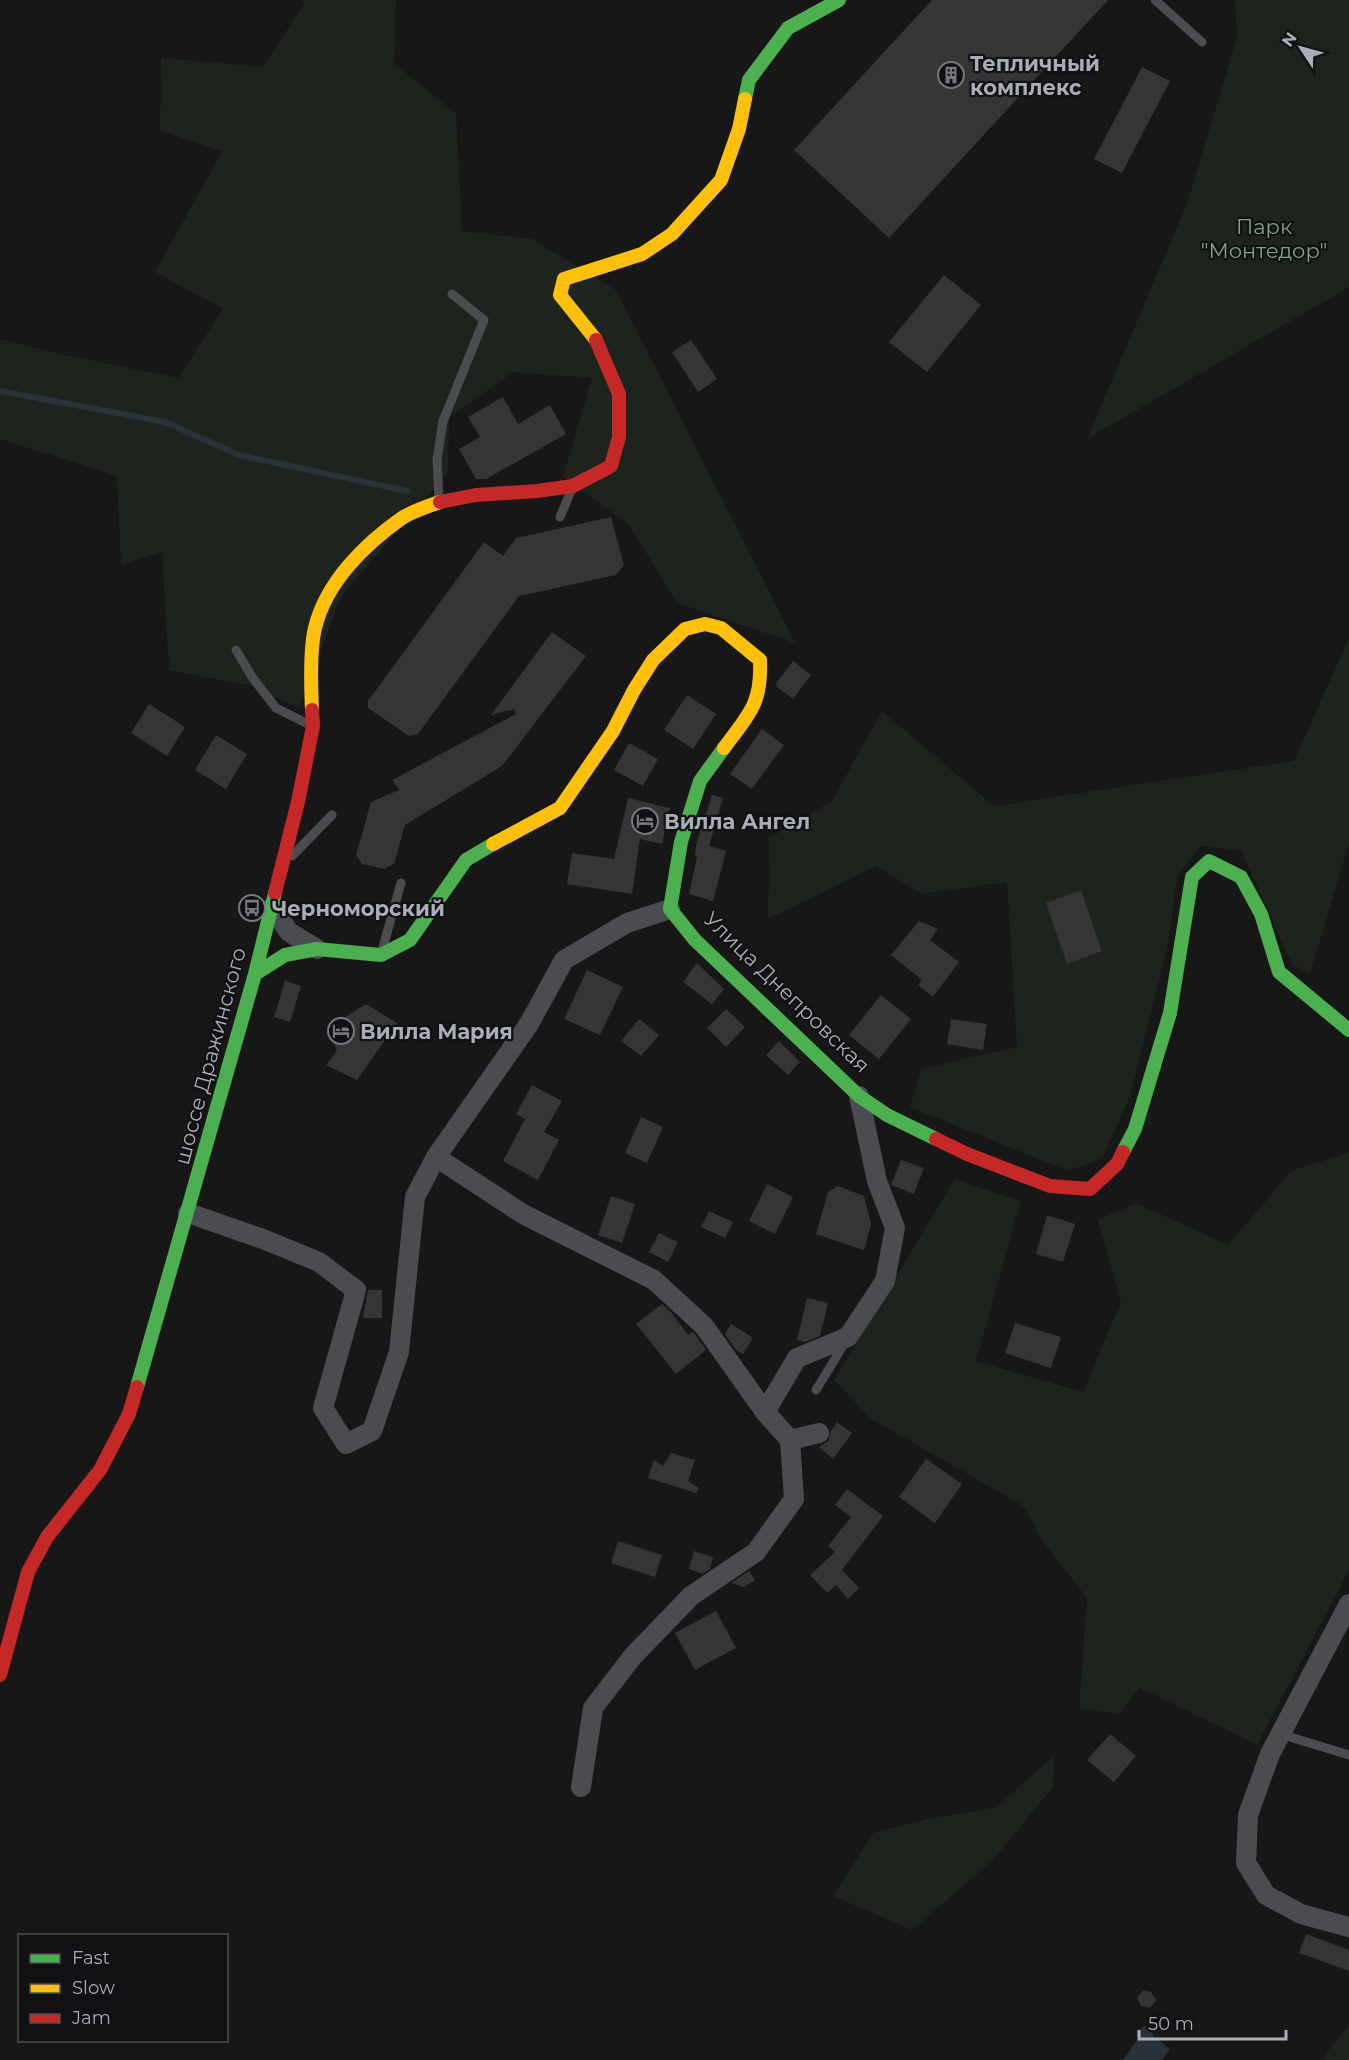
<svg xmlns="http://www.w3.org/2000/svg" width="1349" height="2060" font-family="Montserrat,sans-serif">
<rect width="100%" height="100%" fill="#171717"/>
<path fill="#1d241e" d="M301 0H396L394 63 456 114 462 231 532 239 616 290 795 643 677 603 629 525 563 476 592 378 513 372 449 418 448 472 341 596 299 708 251 686 169 670 162 552 121 565 117 476 0 439V339L56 353 178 378 223 309 155 272 222 152 160 130 161 58 263 67 304 4Z
M1235 0H1349V287L1087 439 1187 204 1237 37Z
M1349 638V843L1310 974 1292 964 1241 850 1200 846 1178 875 1167 948 1130 1097 1102 1158 1068 1171 910 1107 921 1069 1017 1047 1007 882 922 894 876 866 768 919 769 838 832 801 882 711 994 806 1294 761Z
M1349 1153V1570L1257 1745 1140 1688 1118 1714 1079 1708 1087 1598 1041 1539 1025 1507 870 1418 834 1380 955 1179 1021 1201 976 1361 1083 1392 1121 1302 1098 1220 1136 1203 1228 1245 1292 1170Z
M1055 1755 1053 1787 993 1860 912 1930 833 1896 873 1833 927 1819 995 1808Z
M1349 2025V2060H1327L1323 2057Z"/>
<path fill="#2a3239" d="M1144 2026C1150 2028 1152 2029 1153 2036L1170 2049 1162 2060H1123L1138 2039 1137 2033Z"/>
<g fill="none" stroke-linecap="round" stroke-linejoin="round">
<path stroke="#2a3239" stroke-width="6" d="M0 391 165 422 239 455 407 491"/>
</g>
<path fill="#353536" d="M932 0H1108L889 238 794 150Z
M1142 67 1170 81 1122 173 1094 159Z
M944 275 981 305 927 372 889 342Z
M691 340 717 379 698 392 672 352Z
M503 397 518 424 550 405 566 434 486 479H476L459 449 480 437 468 417Z
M611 517 624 565 616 575 519 596 418 734 409 736 368 708V701L484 542 503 556 516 538Z
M552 632 586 656 502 766 405 825 394 864 384 869 362 864 356 855 371 802 399 790 392 780 516 714 514 709 491 715Z
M793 661 811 675 793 699 776 686 777 682Z
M687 695 716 714 693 749 664 730Z
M149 704 185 727 167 756 131 733Z
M762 729 784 745 752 789 730 774Z
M216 735 247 754 226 789 195 770Z
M629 743 658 759 643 786 614 770Z
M712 795 723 798 709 846 726 851 713 901 689 894 697 857 695 856 696 845Z
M628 798 670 808 662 844 640 839 632 894 567 884 572 853 614 859Z
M1081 890 1102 951 1067 964 1046 903Z
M919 921 938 929 930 940 959 962 933 997 918 985 922 980 891 955Z
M697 963 724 989 712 1004 683 982Z
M587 970 623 987 600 1035 564 1019Z
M285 981 301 986 290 1022 274 1017Z
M881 995 911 1019 879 1059 849 1035Z
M366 1004 397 1023 357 1080 326 1065 337 1051 328 1028Z
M726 1009 745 1027 726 1047 707 1028Z
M639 1019 659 1035 641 1056 621 1041Z
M951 1019 987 1024 983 1050 947 1044Z
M779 1041 800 1062 788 1075 766 1055Z
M532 1085 562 1101 544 1132 559 1140 538 1180 503 1161 525 1119 516 1114Z
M641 1117 663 1127 647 1163 625 1153Z
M901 1160 924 1168 914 1194 891 1185Z
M767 1184 793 1197 775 1234 749 1221Z
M838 1186 864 1196 871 1224 864 1250 816 1234 828 1192Z
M611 1196 635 1204 622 1243 598 1235Z
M709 1211 733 1222 725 1238 701 1227Z
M1047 1215 1075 1224 1063 1262 1036 1254Z
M659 1233 678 1242 668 1262 649 1252Z
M368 1290H382V1318H363Z
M807 1298 828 1303 820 1336 805 1342 797 1340Z
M662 1304 671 1312 688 1335 692 1332 695 1334 706 1350 676 1374 636 1324Z
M1015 1323 1061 1337 1051 1368 1005 1353Z
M731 1324 753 1338 743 1354 736 1350 725 1334Z
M837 1422 852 1433 833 1459 819 1447 828 1441 831 1431Z
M671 1453 695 1460 688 1481 699 1488 696 1493 648 1478 654 1460 663 1466Z
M926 1459 962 1484 935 1523 899 1497Z
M847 1489 883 1516 842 1570 859 1588 848 1599 836 1585 827 1593 810 1575 835 1552 828 1546 851 1517 835 1505Z
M618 1541 662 1555 655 1577 611 1563Z
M694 1551 713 1557 710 1569 703 1574 689 1569Z
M749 1571 755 1580 744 1587 731 1583Z
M716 1611 736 1648 695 1670 675 1633Z
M1110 1734 1136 1756 1114 1782 1087 1760Z
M1306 1934 1349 1950V1971L1299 1953Z
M1143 1990 1151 1992 1156 2000 1150 2008 1141 2006 1137 1998Z"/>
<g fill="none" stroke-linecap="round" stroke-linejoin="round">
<path stroke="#4b4c50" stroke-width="9" d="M1155 0 1202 42
M439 499 437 460 443 421 484 320 452 294
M560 517 571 491
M236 650 252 677 276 708 308 724
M292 856 332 815
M383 947 401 883
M816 1390 846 1341
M1280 1734 1349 1755"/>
<path stroke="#4b4c50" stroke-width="20" d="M272 907 289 932 317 949
M436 1157 523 1214 654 1280 704 1326 765 1412
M188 1213 263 1239 319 1262 356 1290 323 1408 346 1444 372 1431 399 1352 415 1197 436 1157 529 1024 564 960 627 923 670 909
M819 1433 790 1440 765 1412 797 1358 848 1337 885 1281 895 1228 877 1181 859 1096
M1349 1604 1270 1754 1248 1815 1246 1863 1266 1895 1301 1914 1349 1927
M581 1787 593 1708 633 1656 691 1596 756 1552 794 1499 790 1440"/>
<path stroke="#4caf50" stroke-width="14" d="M745 99 749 80 788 28 839 0
M724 748 700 781 681 842 670 909 695 940 859 1096 887 1115 936 1139
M255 974 285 955 317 949 381 955 410 940 466 860 493 844
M1123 1152 1135 1129 1170 1013 1192 877 1209 861 1241 877 1261 914 1279 972 1349 1030
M137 1387 255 974 275 893"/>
<path stroke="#ffc107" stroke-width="14" d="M596 340 560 295 564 279 642 254 672 234 721 180 739 129 745 99
M312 710C311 688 310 648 315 628 326 582 365 544 402 518 413 511 428 506 440 502
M493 844 560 808 613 731 634 690 653 660 685 629 705 624 721 628 760 660C762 704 749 714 724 748"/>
<path stroke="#c62828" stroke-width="14" d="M440 502 476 495 537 491 573 486 611 466 619 437V394L596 340
M275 893 298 802 313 726 312 710
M936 1139 967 1154 1050 1186 1090 1189 1117 1164 1123 1152
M0 1675 28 1572 47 1537 100 1470 129 1414 137 1387"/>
</g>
<defs>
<symbol id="building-ring" viewBox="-11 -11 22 22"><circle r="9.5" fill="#111113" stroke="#757880" stroke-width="1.5"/><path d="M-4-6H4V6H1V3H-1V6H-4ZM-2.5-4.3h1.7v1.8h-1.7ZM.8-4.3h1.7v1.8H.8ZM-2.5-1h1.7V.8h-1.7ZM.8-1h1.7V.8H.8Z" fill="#757880"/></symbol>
<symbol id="hotel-ring" viewBox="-11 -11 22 22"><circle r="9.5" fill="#111113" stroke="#757880" stroke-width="1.5"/><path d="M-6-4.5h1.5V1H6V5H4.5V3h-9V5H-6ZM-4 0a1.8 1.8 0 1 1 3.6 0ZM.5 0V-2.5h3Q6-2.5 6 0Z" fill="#757880"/></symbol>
<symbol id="bus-ring" viewBox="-11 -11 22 22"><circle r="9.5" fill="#111113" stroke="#757880" stroke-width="1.5"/><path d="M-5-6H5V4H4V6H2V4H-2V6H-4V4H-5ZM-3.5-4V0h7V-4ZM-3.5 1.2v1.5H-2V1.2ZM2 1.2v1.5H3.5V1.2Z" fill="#757880"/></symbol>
</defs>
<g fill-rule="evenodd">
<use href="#building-ring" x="936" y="60" width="30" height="30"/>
<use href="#hotel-ring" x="630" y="806" width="30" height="30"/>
<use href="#bus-ring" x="237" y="893" width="30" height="30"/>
<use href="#hotel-ring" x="326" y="1016" width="30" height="30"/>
</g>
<g text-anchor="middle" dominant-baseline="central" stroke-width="4.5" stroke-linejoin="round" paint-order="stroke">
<g font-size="21" font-weight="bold" fill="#a8adb8" stroke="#111113" text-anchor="start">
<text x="970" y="63">Тепличный<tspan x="970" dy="24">комплекс</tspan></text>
<text x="664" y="821">Вилла Ангел</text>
<text x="272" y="908">Черноморский</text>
<text x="360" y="1031">Вилла Мария</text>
</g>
<g font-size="21" fill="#7fa381" stroke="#111113">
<text x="1264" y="226">Парк<tspan x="1264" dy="24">"Монтедор"</tspan></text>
</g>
<g font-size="21" fill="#a8adb8" stroke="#111113">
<text transform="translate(787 992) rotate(44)">Улица Днепровская</text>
<text transform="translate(210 1056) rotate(-75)">шоссе Дражинского</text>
</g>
</g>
<rect x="18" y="1934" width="210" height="108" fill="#111113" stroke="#4d4f55" stroke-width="1.5"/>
<rect x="30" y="1954" width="30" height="9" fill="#4caf50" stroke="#4d4f55" stroke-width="1.5"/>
<text x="72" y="1964" font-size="18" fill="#a8adb8">Fast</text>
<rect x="30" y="1984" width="30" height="9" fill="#ffc107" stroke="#4d4f55" stroke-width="1.5"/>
<text x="72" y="1994" font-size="18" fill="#a8adb8">Slow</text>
<rect x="30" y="2014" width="30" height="9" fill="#c62828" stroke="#4d4f55" stroke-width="1.5"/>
<text x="72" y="2024" font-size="18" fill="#a8adb8">Jam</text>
<g transform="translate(1301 48) rotate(306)" stroke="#111113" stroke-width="4.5" paint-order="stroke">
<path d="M0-4.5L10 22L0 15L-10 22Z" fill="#a8adb8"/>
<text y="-9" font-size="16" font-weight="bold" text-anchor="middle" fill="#a8adb8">N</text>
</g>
<path d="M1139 2030v9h147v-9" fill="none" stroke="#a8adb8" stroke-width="3"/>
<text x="1148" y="2030" font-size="18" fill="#a8adb8" stroke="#111113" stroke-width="4.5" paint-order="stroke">50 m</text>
</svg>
